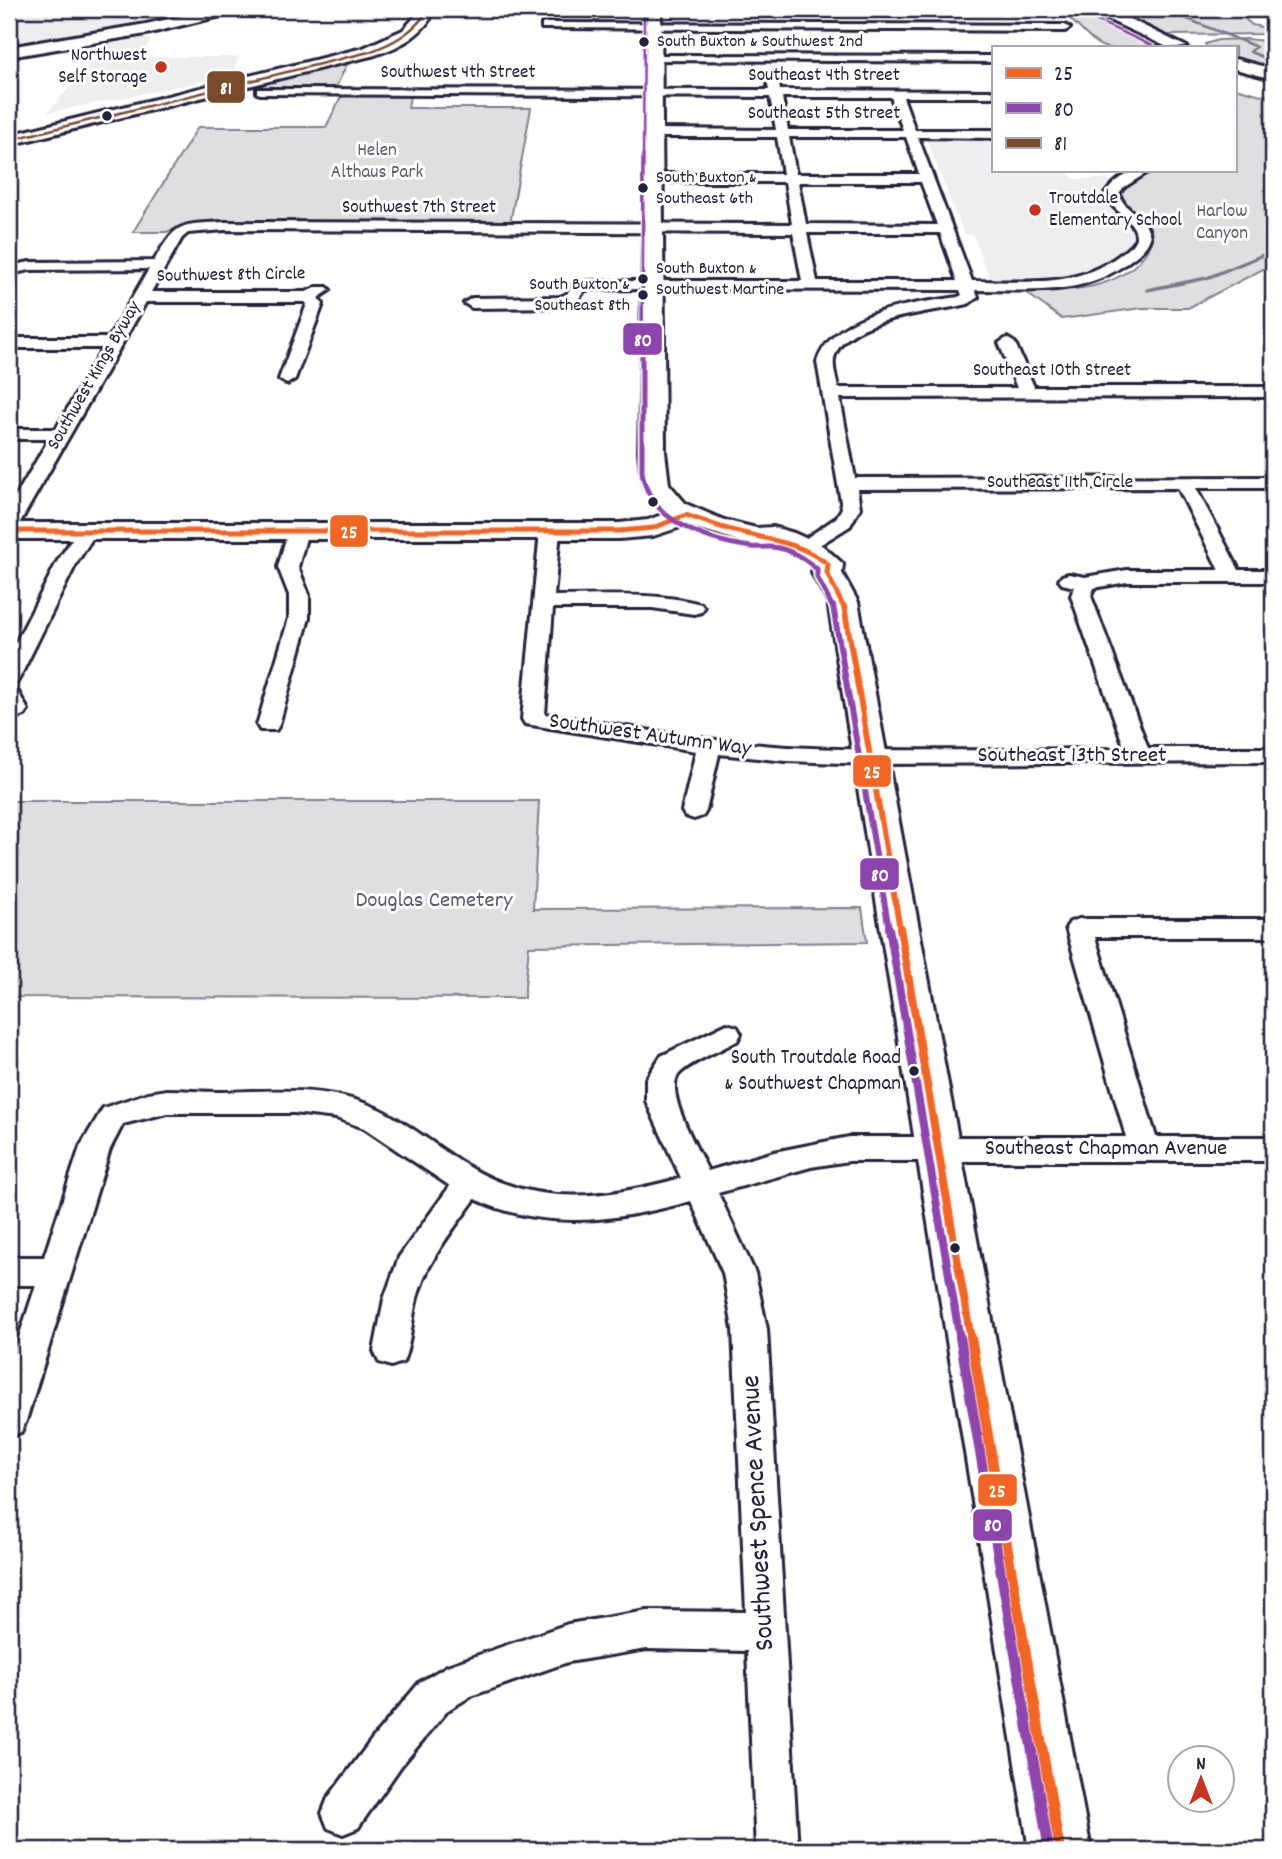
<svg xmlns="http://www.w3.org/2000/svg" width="1282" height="1859" font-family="Dekko,sans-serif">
<rect width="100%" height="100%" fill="#fff"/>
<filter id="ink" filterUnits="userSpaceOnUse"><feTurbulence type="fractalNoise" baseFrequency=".0143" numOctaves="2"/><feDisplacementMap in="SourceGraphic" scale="14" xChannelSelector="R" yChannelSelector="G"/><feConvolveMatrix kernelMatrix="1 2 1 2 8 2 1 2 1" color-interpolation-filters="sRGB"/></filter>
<g filter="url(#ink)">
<path fill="#eeeef1" d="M18 9H216L166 21 9 46V17Z
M137 34 151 40 139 57H240L229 76 47 113 112 39Z
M926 138H993V170H1066L1073 179H1111L1104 190 1105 199 1128 221 1133 237 1122 250 1099 269 1080 276 1044 280H990L973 235 964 234Z"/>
<path fill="#dfdfe2" stroke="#80808e" stroke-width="2" d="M1057 9H1083L1161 47C1146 47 1117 51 1104 47 1088 42 1073 17 1057 9Z
M1107 9H1273V12L1262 11 1244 18 1252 25 1270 29 1273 34 1166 35Z
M1247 39 1273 42V70L1235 60V47H1207L1205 44 1218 40Z
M348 62 336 87H246L335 66Z
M1235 88 1273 98V264L1188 308H1142L1062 319 1024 291C1065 291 1117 292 1144 255 1150 247 1154 239 1151 230 1146 213 1124 210 1122 193 1149 160 1196 170 1235 170Z
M342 95H410L408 108H531L510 224 210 223 184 225 167 232H133L198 127H326Z
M9 801H539L533 909 862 908 867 942 529 946 524 998 9 997Z"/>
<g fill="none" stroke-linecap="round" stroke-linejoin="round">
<path stroke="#7a7a88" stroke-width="2.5" d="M1163 9 1254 46 1256 47 1250 52 1273 61"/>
<path stroke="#7a7a88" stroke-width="3.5" d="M1147 290 1207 278 1273 251"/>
<defs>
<path id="street" d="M546 23 1065 25 1070 28 1065 31 542 28V24Z
M654 55 993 56V62L650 60V56Z
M772 73 778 76 780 90 993 91V97H903L915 130H993V138L918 137 972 281C1027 281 1076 289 1122 253 1128 248 1135 244 1136 237 1137 220 1110 210 1105 194 1117 177 1131 170 1151 170L1123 188 1119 194C1125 213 1148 216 1150 238 1146 249 1138 255 1128 262 1084 297 1028 290 975 290L978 297 968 304C934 312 855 317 837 351 830 362 836 376 838 388H1017L999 343 1007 338 1015 343 1034 387H1273V397L840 398 855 478 1273 477V488H1196L1239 570H1273V582H1127L1094 588 1091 596 1148 748H1273V762L871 764 786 761 719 754 706 811 703 816 694 819 685 816 682 811 696 751 525 724 522 719 540 531 550 525 560 531 554 596C603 596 654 592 701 604L704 608 701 612 694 614 652 608H553L545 714C625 726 707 742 788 747 900 753 1013 749 1125 749L1071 596 1074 587 1062 584 1059 580 1062 576 1069 574 1085 577 1127 570H1219L1178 488 857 489 860 508 850 526 810 551H796L793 547 836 518 842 508 817 362C834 311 912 304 958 297L962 295 960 290 590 289 584 291 578 300 562 307 472 308 464 303 472 298 560 297 567 294 573 284 590 281H802L793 233 225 230 188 233 182 238 151 292H306L317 287H327L330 290 318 298 323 304 295 379 287 384 279 379 307 304 305 302H146L19 524 16 528 9 530V508L49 439H9V429H56L103 348H9V338H109L149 269 30 270 9 274V266L30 262 154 261C178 220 180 225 225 222L792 224 785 182H654L647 178 654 174H783L777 137H654L648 133 654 129 776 130 770 97 261 94 257 93V89L769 90 766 76ZM782 97H891L903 130H788ZM789 137H906L919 174H796ZM798 182H921L937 225 806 224ZM807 233H940L957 281H817Z
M87 525 97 531 77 562 20 677 17 682 9 683V656L57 562 80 527Z
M298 525 308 531 298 567 309 595V618L279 725 276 730H260L257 725 289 618V595L278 567 288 531Z
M9 688 17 690 28 710 25 715 17 717 9 714Z
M1079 919H1273V937H1095L1156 1137H1273V1161H849L811 1167 718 1193 755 1273 767 1329 798 1850H756L747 1651 647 1649 568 1662 471 1696 448 1710 401 1766 358 1828 343 1834 328 1828 322 1813 328 1798 373 1738 420 1682 447 1666 568 1624 647 1611 746 1612 733 1329 723 1273 691 1201C618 1221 546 1232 475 1199 452 1231 428 1259 417 1298 411 1319 412 1341 403 1362L391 1366 379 1362 374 1351 384 1299 399 1257 450 1186 364 1128 336 1118 294 1113H167L123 1124 110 1149 26 1421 21 1432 9 1437V1368L36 1285H9V1257H44L80 1147 103 1108 148 1093 167 1090C185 1090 202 1092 220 1092 269 1091 320 1086 367 1104 403 1118 433 1145 466 1165 536 1208 605 1199 681 1178L646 1101V1079L661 1056 727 1024 737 1027 741 1034 737 1041C721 1050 690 1062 679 1074 663 1092 699 1151 708 1171L774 1152 849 1137H1126L1066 928 1070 922Z"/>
<path id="secondary" d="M214 9H239L237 12 146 34 9 57V47L146 24Z
M647 9H661L665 452 669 484 686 504 724 520 756 528 773 527 794 533 823 546 843 564 842 573 858 602 1091 1850H1029L828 602 812 573 813 566 803 558 774 545 756 546 687 525 653 536 619 539H9V523H619L648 520 664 514C642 492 641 482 639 452Z
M1090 9H1109L1187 47H1167L1092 12Z
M1235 59 1273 69V79L1235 69Z"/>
<path id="primary" d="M422 9H436C423 35 402 46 375 55L9 145V135L363 48 403 30Z"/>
</defs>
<use href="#street" stroke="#22223b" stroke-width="6"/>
<use href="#secondary" stroke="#22223b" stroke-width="6"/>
<use href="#primary" stroke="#22223b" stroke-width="6"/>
<use href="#street" fill="#fff" fill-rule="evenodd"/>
<use href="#secondary" fill="#fff" fill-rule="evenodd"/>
<use href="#primary" fill="#fff" fill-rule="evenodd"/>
<defs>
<path id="bus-1-far3" d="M686 515C704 521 721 528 739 532 774 541 798 542 828 564L827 573 844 608
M9 531H619L653 528 686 515"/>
<path id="bus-1-far2" d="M844 606 900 929"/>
<path id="bus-1-far1" d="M900 928 971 1339"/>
<path id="bus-1" d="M971 1337 1060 1850"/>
<path id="bus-2-far5" d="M1093 19 1155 47
M643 157 644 9"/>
<path id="bus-2-far4" d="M642 355 643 155"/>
<path id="bus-2-far3" d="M642 353V471C648 522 708 541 751 547 760 548 769 546 779 548 793 551 806 560 817 569V577L833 608"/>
<path id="bus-2-far2" d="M833 606 889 929"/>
<path id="bus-2-far1" d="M889 928 960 1339"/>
<path id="bus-2" d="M960 1337 1049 1850"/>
<path id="bus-3" d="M9 140 369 52C394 43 414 32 429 9"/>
</defs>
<use href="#bus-1-far3" stroke="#fff" stroke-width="9"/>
<use href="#bus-1-far2" stroke="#fff" stroke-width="10"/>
<use href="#bus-1-far1" stroke="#fff" stroke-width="13"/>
<use href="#bus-1" stroke="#fff" stroke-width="15"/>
<use href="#bus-2-far5" stroke="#fff" stroke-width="5"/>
<use href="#bus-2-far4" stroke="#fff" stroke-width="6"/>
<use href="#bus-2-far3" stroke="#fff" stroke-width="9"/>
<use href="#bus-2-far2" stroke="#fff" stroke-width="10"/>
<use href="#bus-2-far1" stroke="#fff" stroke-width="13"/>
<use href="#bus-2" stroke="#fff" stroke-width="15"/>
<use href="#bus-3" stroke="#fff" stroke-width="5"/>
<use href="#bus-1-far3" stroke="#f26522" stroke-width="5"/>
<use href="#bus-1-far2" stroke="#f26522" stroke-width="6"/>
<use href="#bus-1-far1" stroke="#f26522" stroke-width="8"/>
<use href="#bus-1" stroke="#f26522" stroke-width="10"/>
<use href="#bus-2-far5" stroke="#8e44ad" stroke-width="2.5"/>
<use href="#bus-2-far4" stroke="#8e44ad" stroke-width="3.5"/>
<use href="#bus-2-far3" stroke="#8e44ad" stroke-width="5"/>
<use href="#bus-2-far2" stroke="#8e44ad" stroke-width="6"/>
<use href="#bus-2-far1" stroke="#8e44ad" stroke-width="8"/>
<use href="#bus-2" stroke="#8e44ad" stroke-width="10"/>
<use href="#bus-3" stroke="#7a4b2a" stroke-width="2.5"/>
</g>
</g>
<g fill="#22223b" stroke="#fff" stroke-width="2.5">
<circle cx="644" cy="42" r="6"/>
<circle cx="107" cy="116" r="6"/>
<circle cx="643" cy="188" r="6"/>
<circle cx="643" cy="279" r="6"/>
<circle cx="643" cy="295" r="6"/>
<circle cx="653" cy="502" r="6"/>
<circle cx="914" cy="1071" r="6"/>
<circle cx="955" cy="1248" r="6"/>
</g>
<g fill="#c8321e" stroke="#fff" stroke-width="2.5">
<circle cx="161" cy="67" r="7"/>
<circle cx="1035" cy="210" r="7"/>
</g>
<g text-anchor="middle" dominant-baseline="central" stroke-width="6" stroke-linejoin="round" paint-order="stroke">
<g font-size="18" fill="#22223b" stroke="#fff" text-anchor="start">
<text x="657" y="42">South Buxton &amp; Southwest 2nd</text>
<text x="656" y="178">South Buxton &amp;<tspan x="656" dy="21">Southeast 6th</tspan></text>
<text x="656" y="269">South Buxton &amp;<tspan x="656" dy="21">Southwest Martine</tspan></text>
<text x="630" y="285" text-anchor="end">South Buxton &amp;<tspan x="630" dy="21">Southeast 8th</tspan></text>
</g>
<g font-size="19" fill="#22223b" stroke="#fff" text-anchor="end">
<text x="147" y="56">Northwest<tspan x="147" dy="22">Self Storage</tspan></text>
<text x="1049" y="199" text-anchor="start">Troutdale<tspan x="1049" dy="22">Elementary School</tspan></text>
</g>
<g font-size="19" fill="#22223b" stroke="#fff">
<text x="458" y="73">Southwest 4th Street</text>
<text x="824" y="76">Southeast 4th Street</text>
<text x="824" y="114">Southeast 5th Street</text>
<text x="419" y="208">Southwest 7th Street</text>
<text transform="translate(231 276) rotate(-1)">Southwest 8th Circle</text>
<text x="1052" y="371">Southeast 10th Street</text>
<text transform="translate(95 376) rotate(-60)">Southwest Kings Byway</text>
<text x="1060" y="483">Southeast 11th Circle</text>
</g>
<g font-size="19" fill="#5b5b6d" stroke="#fff">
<text x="377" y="151">Helen<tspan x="377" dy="22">Althaus Park</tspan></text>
<text x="1222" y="212">Harlow<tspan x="1222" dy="22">Canyon</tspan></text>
</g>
<g font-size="21" fill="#22223b" stroke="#fff" text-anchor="end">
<text x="901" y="1059">South Troutdale Road<tspan x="901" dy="26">&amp; Southwest Chapman</tspan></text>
</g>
<g font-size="23" fill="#22223b" stroke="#fff">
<text transform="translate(650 736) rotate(8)">Southwest Autumn Way</text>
<text x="1072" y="756">Southeast 13th Street</text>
<text x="1106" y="1149">Southeast Chapman Avenue</text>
</g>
<g font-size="23" fill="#5b5b6d" stroke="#fff">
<text x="434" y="901">Douglas Cemetery</text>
</g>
<g font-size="28" fill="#22223b" stroke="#fff">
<text transform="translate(760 1513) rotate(-93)">Southwest Spence Avenue</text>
</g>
</g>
<g stroke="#fff" stroke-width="2.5">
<rect x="206" y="70" width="40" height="34" rx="7" fill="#7a4b2a"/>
<rect x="622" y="322" width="41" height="34" rx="7" fill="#8e44ad"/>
<rect x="329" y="514" width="40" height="34" rx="7" fill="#f26522"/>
<rect x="852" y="754" width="40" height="34" rx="7" fill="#f26522"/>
<rect x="859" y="857" width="41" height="34" rx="7" fill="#8e44ad"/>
<rect x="977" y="1473" width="41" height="34" rx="7" fill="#f26522"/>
<rect x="972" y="1508" width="41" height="34" rx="7" fill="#8e44ad"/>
</g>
<g font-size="19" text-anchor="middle" font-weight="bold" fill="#fff">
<text x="226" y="94">81</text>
<text x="643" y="346">80</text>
<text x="349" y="538">25</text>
<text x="872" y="778">25</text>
<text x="880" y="881">80</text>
<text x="997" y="1497">25</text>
<text x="993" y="1531">80</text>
</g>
<rect width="1282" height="1859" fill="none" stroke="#fff" stroke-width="35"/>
<rect x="18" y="18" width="1247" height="1824" fill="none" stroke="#22223b" stroke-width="2.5" filter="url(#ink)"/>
<rect x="992" y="46" width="245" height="126" fill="#ffffff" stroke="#a7a7b1" stroke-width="2"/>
<rect x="1006" y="68" width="35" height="10" fill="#f26522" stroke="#a7a7b1" stroke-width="2"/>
<text x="1054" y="80" font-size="21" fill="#22223b">25</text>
<rect x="1006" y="103" width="35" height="10" fill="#8e44ad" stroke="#a7a7b1" stroke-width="2"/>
<text x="1054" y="116" font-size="21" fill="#22223b">80</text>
<rect x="1006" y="138" width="35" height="10" fill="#7a4b2a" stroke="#a7a7b1" stroke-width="2"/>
<text x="1054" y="150" font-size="21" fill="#22223b">81</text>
<g transform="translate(1201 1779)"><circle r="33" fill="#ffffff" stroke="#a7a7b1" stroke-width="2"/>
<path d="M0-5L12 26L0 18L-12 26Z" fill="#c8321e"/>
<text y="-10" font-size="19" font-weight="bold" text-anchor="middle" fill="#22223b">N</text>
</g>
</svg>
